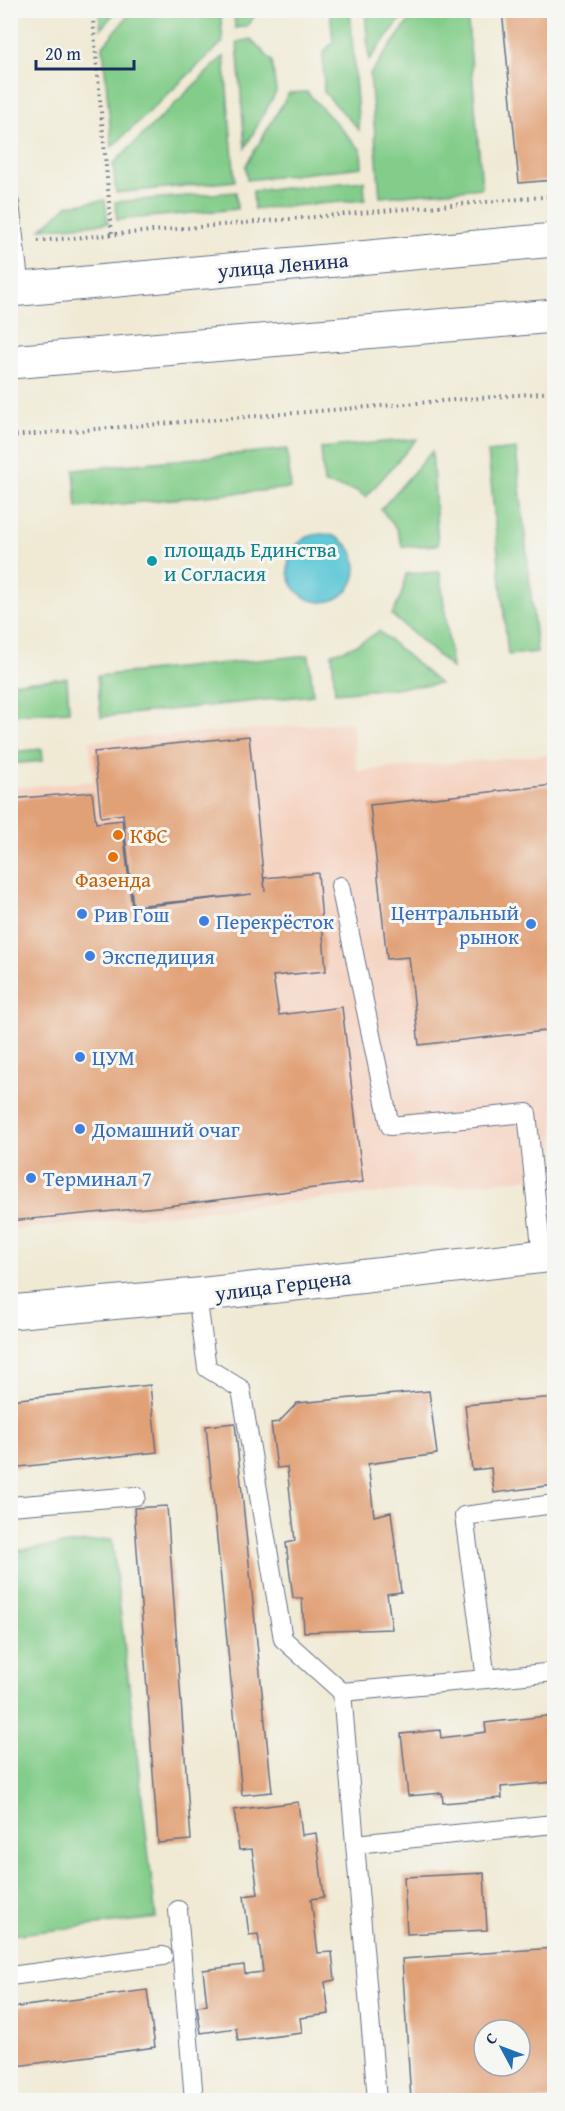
<svg xmlns="http://www.w3.org/2000/svg" width="565" height="2111" font-family="'Gentium Book Plus',serif">
<rect width="100%" height="100%" fill="#f6f6f2"/>
<filter id="ink" filterUnits="userSpaceOnUse"><feTurbulence type="fractalNoise" baseFrequency=".0167" numOctaves="2"/><feDisplacementMap in="SourceGraphic" scale="12" xChannelSelector="R" yChannelSelector="G"/><feConvolveMatrix kernelMatrix="1 2 1 2 8 2 1 2 1" color-interpolation-filters="sRGB"/></filter>
<filter id="wash" filterUnits="userSpaceOnUse"><feTurbulence type="fractalNoise" baseFrequency=".008" numOctaves="4" result="noise"/><feDisplacementMap in="SourceGraphic" scale="24" xChannelSelector="R" yChannelSelector="G"/><feGaussianBlur stdDeviation="1.35" result="paint"/><feColorMatrix in="noise" values="0 0 0 0 0 0 0 0 0 0 0 0 0 0 0 0 0 1.4 0 .05"/><feComposite in="paint" operator="in"/></filter>
<g filter="url(#wash)">
<rect width="100%" height="100%" fill="#f0ead4"/>
<path fill="#f5d3c1" d="M352 722 357 771 554 754V1176L11 1230V788L93 781 89 741Z"/>
<path fill="#83cd8a" stroke="#4f7e74" stroke-width="1.5" d="M417 10 467 11 482 188 380 197 370 74Z
M99 11H116L101 29Z
M132 11H220L223 42 112 147 103 46Z
M234 11V10L258 11 247 26 235 28Z
M330 11H350L359 130 324 92 323 53 333 42Z
M365 11H397L403 16 369 60Z
M251 39 272 61 276 92 245 148 237 42Z
M224 56 235 181 116 193 113 164Z
M307 92 361 150 362 167 247 180 246 165 289 93Z
M364 181 365 200 254 209 253 191Z
M236 192 237 209 117 220 115 202Z
M105 200 108 223 41 229 68 205Z
M417 439 366 497 357 491 324 484 321 448Z
M287 449 291 488 77 508 74 470Z
M516 449 537 652 508 655 488 452Z
M432 451 438 545 403 547 396 528 381 509Z
M440 572 452 668 392 615 402 593 406 574Z
M379 631 440 684 335 693 332 653C350 649 364 642 379 631Z
M309 655 313 695 101 717 97 676Z
M67 678 69 711 11 715V683Z
M42 749 43 761 11 764V752Z
M112 1539 156 1918 11 1935V1551Z"/>
<path fill="#5cc7d6" stroke="#3c7b9a" stroke-width="1.5" d="M288 568a34 34 0 1 1 68 0a34 34 0 1 1-68 0Z"/>
<g id="blocks">
<path fill="#e1a177" fill-rule="evenodd" d="M502 10H554V180L519 183Z
M249 736 265 892 264 878 318 873 326 971 273 976 279 1015 342 1007 363 1182 167 1206 10 1221V799L92 792 96 823 122 820 132 908 252 894 133 906 123 814 101 817 94 752Z
M554 785V1030L419 1045 409 957 387 959 370 805Z
M150 1385 157 1452 10 1468V1400Z
M429 1391 437 1454 368 1464 374 1516 391 1512 401 1592 387 1594 392 1629 304 1632 302 1598H293L286 1543 295 1541 287 1467 277 1468 271 1423 279 1422 297 1403Z
M554 1397V1485L494 1493 491 1468 472 1470 465 1405Z
M235 1423 272 1792 242 1795 206 1426Z
M167 1506 191 1840 158 1843 134 1508Z
M554 1715V1782L501 1787 502 1798 443 1803 442 1793 408 1796 401 1734 440 1730 441 1738 486 1732 485 1723Z
M298 1802 302 1835 316 1833 324 1897 311 1899 318 1953 332 1952 335 1980 325 1982 329 2014 300 2018 302 2033 238 2041 236 2028 201 2033 197 2006 207 2005 203 1970 244 1965 245 1974 263 1972 258 1934 249 1935 244 1896 258 1894 252 1849 239 1850 234 1810Z
M484 1873 487 1930 407 1934 404 1877Z
M554 1948V2100H411L402 1959ZM484 2030H520V2066H484Z
M147 1990 155 2047 10 2067V2008Z"/>
</g>
</g>
<g filter="url(#ink)">
<use href="#blocks" fill-opacity="0" stroke="#667087" stroke-width="1.5"/>
<g fill="none" stroke-linecap="round" stroke-linejoin="round">
<defs>
<path id="service" d="M10 203 20 289
M340 886 390 1126 527 1113 542 1256
M197 1295 207 1368 241 1389 283 1639 342 1692
M554 1504 464 1516 486 1679 554 1672
M10 1506 136 1496
M355 1844 554 1824
M178 1910 194 2100
M10 1976 163 1956
M377 2100 342 1692 486 1679"/>
<path id="minor" d="M10 362 554 316"/>
<path id="tertiary" d="M10 1312 197 1295 554 1255"/>
<path id="primary" d="M10 290 554 240"/>
</defs>
<use href="#service" stroke="#667087" stroke-width="20"/>
<use href="#minor" stroke="#667087" stroke-width="35"/>
<use href="#tertiary" stroke="#667087" stroke-width="35"/>
<use href="#primary" stroke="#667087" stroke-width="35"/>
<path stroke="#667087" stroke-width="4" stroke-dasharray="1.5 4.5" stroke-linecap="butt" d="M92 10 112 234
M38 241 554 196
M10 436 554 392"/>
<use href="#service" stroke="#fff" stroke-width="18"/>
<use href="#minor" stroke="#fff" stroke-width="33"/>
<use href="#tertiary" stroke="#fff" stroke-width="33"/>
<use href="#primary" stroke="#fff" stroke-width="33"/>
</g>
</g>
<circle fill="#0f9aa8" stroke="#f6f6f2" stroke-width="2" cx="152" cy="561" r="6"/>
<g fill="#e8710a" stroke="#f6f6f2" stroke-width="2">
<circle cx="118" cy="835" r="6"/>
<circle cx="113" cy="857" r="6"/>
</g>
<g fill="#3f7fe0" stroke="#f6f6f2" stroke-width="2">
<circle cx="82" cy="914" r="6"/>
<circle cx="204" cy="921" r="6"/>
<circle cx="531" cy="924" r="6"/>
<circle cx="90" cy="956" r="6"/>
<circle cx="80" cy="1057" r="6"/>
<circle cx="80" cy="1129" r="6"/>
<circle cx="31" cy="1178" r="6"/>
</g>
<g text-anchor="middle" dominant-baseline="central" stroke-width="6" stroke-linejoin="round" paint-order="stroke">
<g font-size="21" fill="#1b2f5e" stroke="#f6f6f2">
<text transform="translate(283 265) rotate(-5)">улица Ленина</text>
<text transform="translate(283 1285) rotate(-7)">улица Герцена</text>
</g>
<g font-size="21" fill="#0d838f" stroke="#f6f6f2" text-anchor="start">
<text x="164" y="549">площадь Единства<tspan x="164" dy="24">и Согласия</tspan></text>
</g>
<g font-size="21" fill="#c56008" stroke="#f6f6f2" text-anchor="start">
<text x="130" y="835">КФС</text>
<text x="113" y="879" text-anchor="middle">Фазенда</text>
</g>
<g font-size="21" fill="#366cbe" stroke="#f6f6f2" text-anchor="start">
<text x="519" y="912" text-anchor="end">Центральный<tspan x="519" dy="24">рынок</tspan></text>
<text x="94" y="914">Рив Гош</text>
<text x="216" y="921">Перекрёсток</text>
<text x="102" y="956">Экспедиция</text>
<text x="92" y="1057">ЦУМ</text>
<text x="92" y="1129">Домашний очаг</text>
<text x="43" y="1178">Терминал 7</text>
</g>
</g>
<rect width="565" height="2111" fill="none" stroke="#f6f6f2" stroke-width="36"/>
<g transform="translate(502 2048) rotate(311)"><circle r="28" fill="#f6f6f2" stroke="#9ea6b7" stroke-width="1.5"/>
<path d="M0-4.5L10 22L0 15L-10 22Z" fill="#1f6fb2"/>
<text y="-9" font-size="16" font-weight="bold" text-anchor="middle" fill="#1b2f5e">С</text>
</g>
<path d="M36 60v9h98v-9" fill="none" stroke="#1b2f5e" stroke-width="3"/>
<text x="45" y="60" font-size="18" fill="#1b2f5e" stroke="#f6f6f2" stroke-width="4.5" paint-order="stroke">20 m</text>
</svg>
